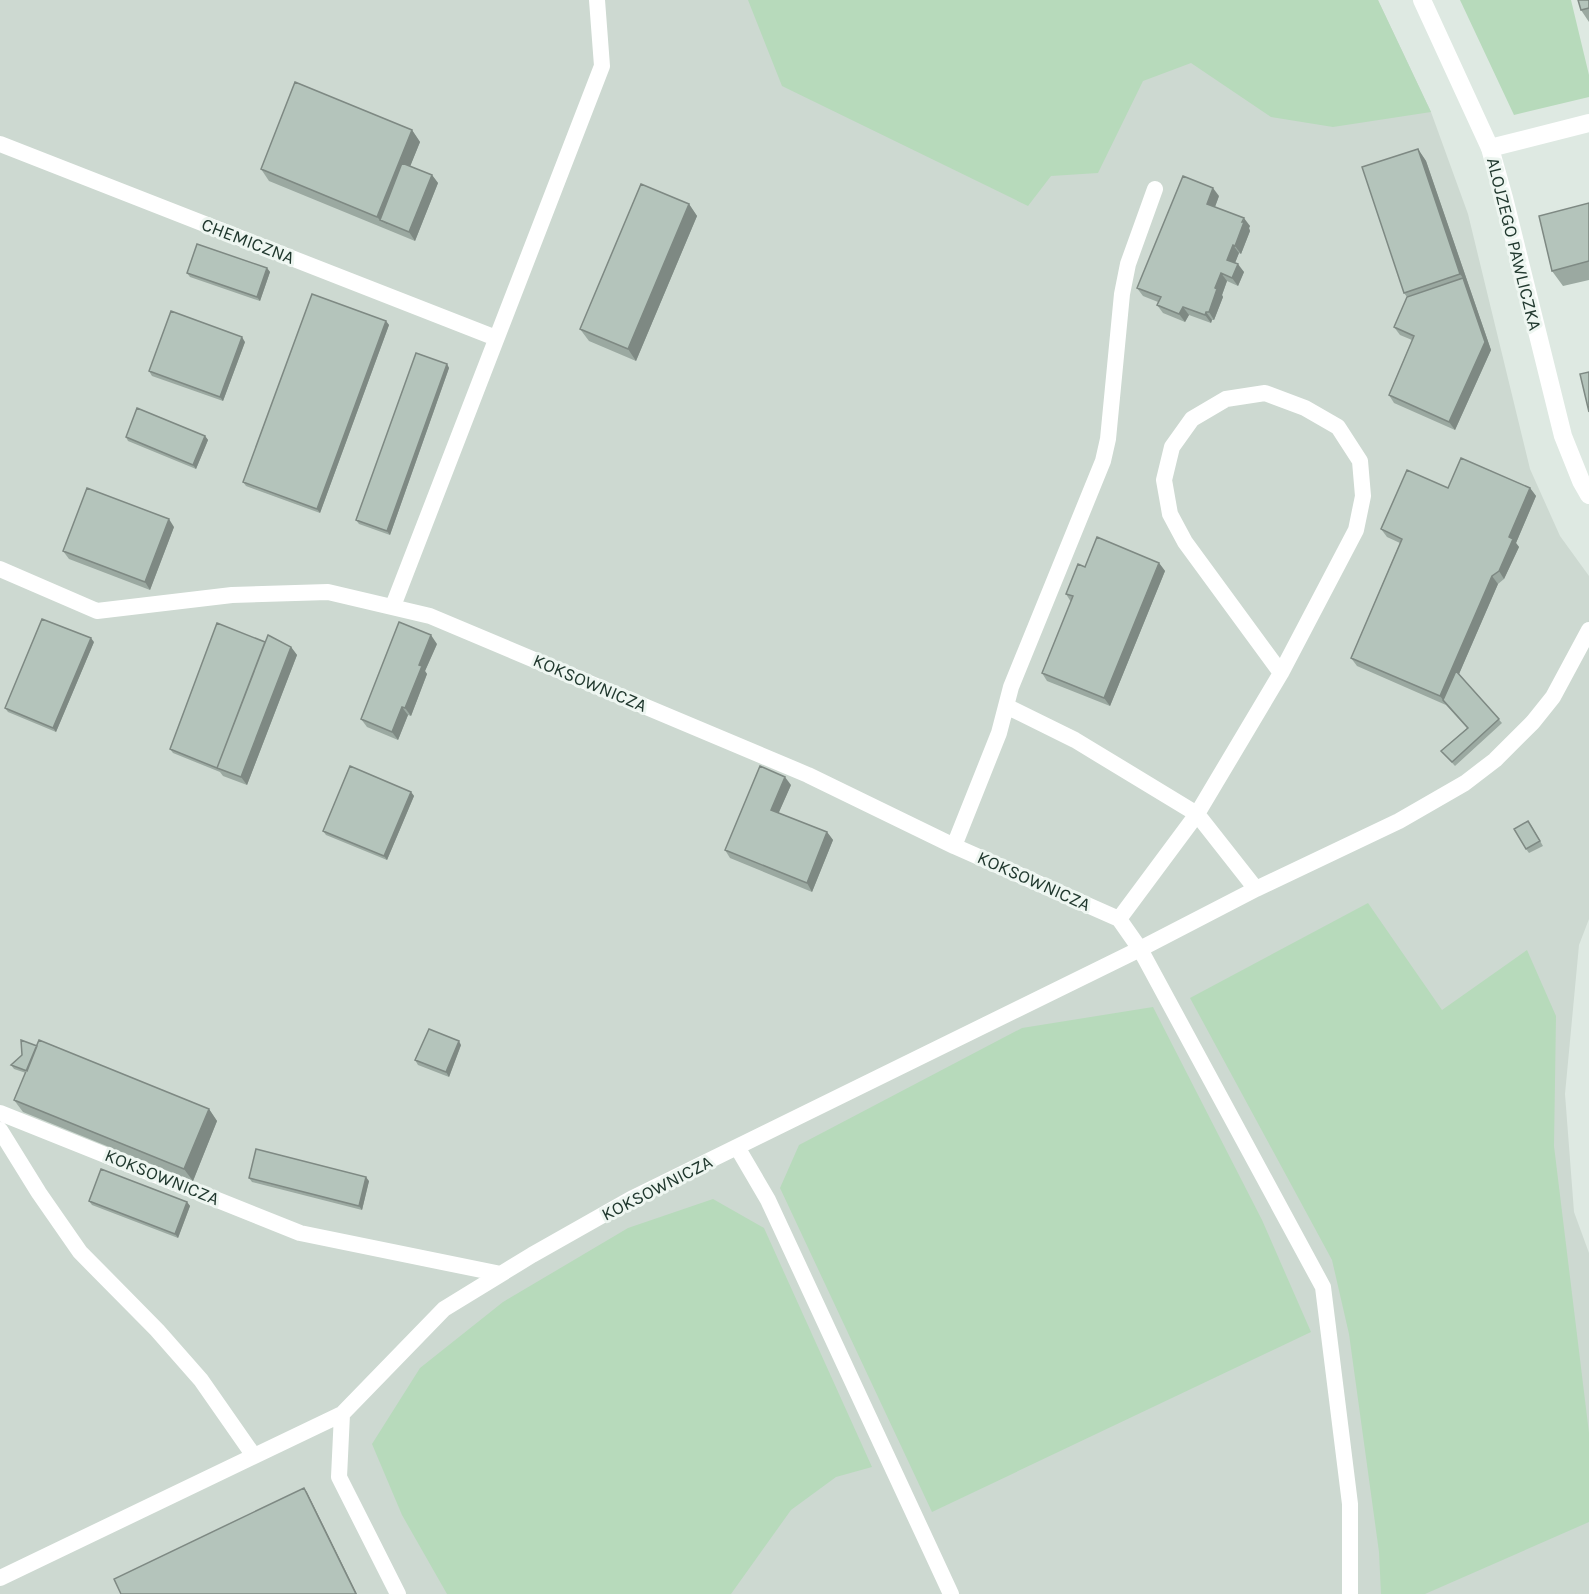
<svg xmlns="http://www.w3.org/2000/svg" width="1589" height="1594" font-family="Karla,sans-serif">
<rect width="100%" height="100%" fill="#dee9e2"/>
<path fill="#cdd9d1" d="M0 0H1378L1431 112 1468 214 1530 469 1560 536 1589 576V919L1579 945 1565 1094 1574 1212 1589 1253V1594H0Z"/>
<path fill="#b7dabb" d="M748 0H1378L1431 112 1333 127 1271 117 1191 63 1143 81 1098 173 1051 176 1028 206 782 86Z
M1460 0H1571L1589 75V97L1514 115Z
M1368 903 1442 1010 1527 950 1556 1016 1554 1146 1589 1433V1522L1425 1594H1381L1379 1552 1349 1334 1332 1260 1190 998Z
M1153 1007 1262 1220 1311 1332 932 1512 780 1188 799 1145 1022 1028Z
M713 1199 764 1228 872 1467 836 1477 791 1510 731 1594H447L402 1515 372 1444 420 1368 503 1302 628 1228Z"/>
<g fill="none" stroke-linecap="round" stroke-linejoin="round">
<path stroke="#fff" stroke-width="16" d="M0 144 496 338
M0 569 97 611 232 595 328 592 430 616 808 775 954 846 1119 919 1140 949 1323 1287 1350 1504V1594
M393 606 602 66 597 0
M1006 706 1075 740 1197 814 1256 889
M954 846 999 733 1011 687 1103 461 1108 439 1122 294 1128 264 1155 189
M1119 919 1197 814 1281 673 1356 530 1363 496 1360 461 1338 427 1305 408 1265 393 1226 399 1192 419 1172 447 1164 480 1170 514 1185 542 1281 673
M0 1113 300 1233 501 1274
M0 1130 39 1193 80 1252 157 1330 201 1380 254 1456
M737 1147 768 1200 951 1594
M0 1578 342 1414
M398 1594 339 1477 342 1414 444 1309 532 1255 631 1199 1140 949 1256 889 1399 821 1465 783 1495 760 1533 722 1553 697 1589 630"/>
<path stroke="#fff" stroke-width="18" d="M1490 148 1589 123"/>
<path stroke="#fff" stroke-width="18" d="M1422 0 1490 148 1504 198 1563 436 1581 481 1589 495"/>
</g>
<path fill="#9ba9a1" d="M1589 0V22L1581 10Z
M412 130 420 142 410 166 432 175 438 183 415 241 269 181 261 169Z
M1418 149 1426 161 1491 350 1455 430 1394 403 1389 395 1412 340 1400 335 1394 327 1407 297 1404 293Z
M1219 196 1215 207 1250 226 1249 228 1250 231 1241 254 1239 253 1235 263 1244 272 1238 286 1227 281 1222 295 1223 297 1214 320H1212L1211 323 1189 315 1185 322 1163 313 1157 305 1158 302 1143 296 1137 288Z
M1589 203V280L1563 286 1552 271Z
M689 204 697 216 636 361 589 341 580 329Z
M267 268 270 272 260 301 190 277 187 273Z
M386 321 389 325 320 513 246 486 243 482Z
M245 342 223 401 152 376 149 371Z
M447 364 449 368 390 535 359 524 356 520Z
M205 436 208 440 196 469 128 441 126 437Z
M1448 488H1530L1536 496 1516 543 1519 547 1504 579 1498 584 1459 674 1502 723 1455 766 1441 751 1467 728 1446 705 1357 666 1351 658 1400 543 1387 537 1381 529Z
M174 527 150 590 69 559 63 551Z
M1159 563 1165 571 1110 706 1047 681 1042 673 1071 602 1066 594 1085 567Z
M94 642 56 732 8 712 5 708Z
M265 642 291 647 297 655 247 785 223 776 220 772 173 753 170 749Z
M437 644 425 671 427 674 411 716 408 715 398 740 367 727 361 719Z
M791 785 778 814 827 832 833 840 812 892 730 858 725 850Z
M411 792 414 796 387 860 326 835 323 831Z
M1531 825 1543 846 1529 853 1526 849Z
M461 1045 449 1077 418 1065 415 1060Z
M11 1065 209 1109 217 1121 193 1181 23 1112 14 1100 26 1073 14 1069Z
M249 1178 369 1181 362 1210 252 1182Z
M89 1201 187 1202 190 1206 178 1238 92 1205Z"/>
<path fill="#7e8983" d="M412 130 420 142 387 224 380 220 377 217Z
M1418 149 1426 161 1491 350 1455 430 1449 422 1463 278 1460 274Z
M432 175 438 183 415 241 409 232Z
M1213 188 1219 196 1213 212 1207 204Z
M689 204 697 216 636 361 628 349Z
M1244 218 1250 226 1249 228 1250 231 1241 254 1235 246Z
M1233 245 1239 253 1233 268 1227 260Z
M1238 264 1244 272 1238 286 1232 278Z
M267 268 270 272 260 301 257 297Z
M1221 273 1227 281 1222 295 1223 297 1214 320 1209 312 1215 288Z
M1183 307 1189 315 1185 322 1179 314Z
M1206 312 1212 320 1211 323 1205 315Z
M386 321 389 325 320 513 317 509Z
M242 337 245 342 223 401 220 397Z
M447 364 449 368 390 535 387 531Z
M205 436 208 440 196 469 193 465Z
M1530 488 1536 496 1516 543 1519 547 1504 579 1499 571 1509 537Z
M169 519 174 527 150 590 145 582Z
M1159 563 1165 571 1110 706 1104 698Z
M1492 576 1498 584 1446 704 1440 696Z
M431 635 437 644 425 671 427 674 411 716 405 708 419 665Z
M91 638 94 642 56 732 53 728Z
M291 647 297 655 247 785 241 777Z
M402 707 408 715 398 740 392 732Z
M785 777 791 785 776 819 771 810Z
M411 792 414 796 387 860 384 856Z
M827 832 833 840 812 892 807 883Z
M459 1041 461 1045 449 1077 446 1072Z
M209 1109 217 1121 193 1181 184 1169Z
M366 1177 369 1181 362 1210 359 1206Z
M187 1202 190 1206 178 1238 175 1234Z
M304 1488 307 1492 357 1594H356Z"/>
<path fill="#b4c4bb" stroke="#7e8983" stroke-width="1.5" d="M1578 0H1589V8L1581 10Z
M295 82 412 130 377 217 261 169Z
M1418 149 1460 274 1404 293 1362 167Z
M402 163 432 175 409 232 380 220Z
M1183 176 1213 188 1207 204 1244 218 1242 222H1244L1235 246 1233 245 1227 260 1238 264 1232 278 1221 273 1215 288 1217 289 1209 312H1206L1205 315 1183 307 1179 314 1157 305 1161 297 1137 288Z
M641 184 689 204 628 349 580 329Z
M1589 203V261L1552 271 1539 216Z
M197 244 267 268 257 297 187 273Z
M1463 278 1485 342 1449 422 1389 395 1414 336 1394 327 1407 297Z
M312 294 386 321 317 509 243 482Z
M171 311 242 337 220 397 149 371Z
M416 353 447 364 387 531 356 520Z
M1589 372V412L1580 374Z
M137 408 205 436 193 465 126 437Z
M1461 458 1530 488 1509 537 1513 539 1499 571 1492 576 1440 696 1351 658 1402 539 1381 529 1407 470 1448 488Z
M87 488 169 519 145 582 63 551Z
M1097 537 1159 563 1104 698 1042 673 1073 596 1066 594 1078 564 1085 567Z
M42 619 91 638 53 728 5 708Z
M399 622 431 635 419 665 422 666 405 708 402 707 392 732 361 719Z
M217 623 265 642 217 768 170 749Z
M268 635 291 647 241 777 217 768Z
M1456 671 1499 719 1452 762 1441 751 1468 728 1443 700Z
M350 766 411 792 384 856 323 831Z
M760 766 785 777 771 810 827 832 807 883 725 850Z
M1528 821 1540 841 1526 849 1514 829Z
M429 1029 459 1041 446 1072 415 1060Z
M21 1040 37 1046 27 1071 11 1065 22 1055Z
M39 1040 209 1109 184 1169 14 1100Z
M256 1149 366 1177 359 1206 249 1178Z
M101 1169 187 1202 175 1234 89 1201Z
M304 1488 356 1594H121L114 1579Z"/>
<g text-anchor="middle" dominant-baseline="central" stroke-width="6" stroke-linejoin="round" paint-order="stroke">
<g font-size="18" fill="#20382e" stroke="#eef6f1">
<text transform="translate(248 241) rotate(21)">CHEMICZNA</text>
<text transform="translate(1514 244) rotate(76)">ALOJZEGO PAWLICZKA</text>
<text transform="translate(590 683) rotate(23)">KOKSOWNICZA</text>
<text transform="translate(1034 881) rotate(24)">KOKSOWNICZA</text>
<text transform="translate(162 1177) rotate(22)">KOKSOWNICZA</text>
<text transform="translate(657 1188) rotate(-27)">KOKSOWNICZA</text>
</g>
</g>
</svg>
